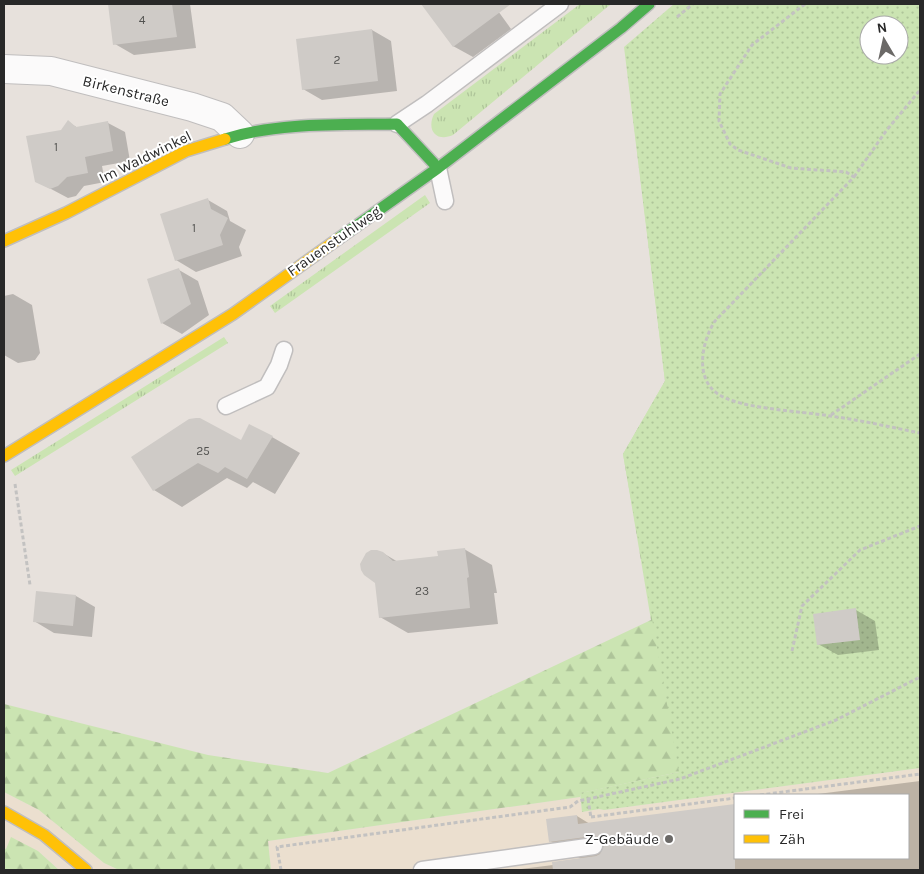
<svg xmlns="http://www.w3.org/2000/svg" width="924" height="874" font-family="Karla,sans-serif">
<defs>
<pattern id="grass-tufts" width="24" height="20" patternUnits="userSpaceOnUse" patternTransform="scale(1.25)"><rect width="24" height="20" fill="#cbe4b2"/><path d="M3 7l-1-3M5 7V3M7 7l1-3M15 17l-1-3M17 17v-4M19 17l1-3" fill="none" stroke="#aec499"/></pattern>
<pattern id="forest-firs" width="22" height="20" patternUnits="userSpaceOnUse" patternTransform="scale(1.25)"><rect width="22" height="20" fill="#cbe4b2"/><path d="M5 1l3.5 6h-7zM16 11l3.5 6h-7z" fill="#aec499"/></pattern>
<pattern id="park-dots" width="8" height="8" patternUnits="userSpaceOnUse" patternTransform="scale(1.25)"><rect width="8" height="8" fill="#cbe4b2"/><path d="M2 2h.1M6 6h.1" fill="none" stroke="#aec499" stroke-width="1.8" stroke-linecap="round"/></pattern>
</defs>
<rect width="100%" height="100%" fill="#e7e1dc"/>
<path fill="#ebdfcf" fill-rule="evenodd" d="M920 768V870H271L268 841 580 797 582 812 599 809 604 810ZM735 795H908V858H735Z
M4 792 39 810 104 863 119 870H59L38 851 11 838 6 849 4 848Z"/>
<path fill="url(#grass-tufts)" d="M580 4H611L453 135C437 142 426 131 434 114Z
M425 195 430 203 275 313 270 306Z
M224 337 228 343 15 476 11 470Z"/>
<path fill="url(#forest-firs)" d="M712 4 679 772 581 793 580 797 268 841 271 870H119L104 863 39 810 4 792V704L208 755 328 773 651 620 623 454 665 381 628 75Z
M11 837 38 851 59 870H4V848L6 849Z"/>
<path fill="url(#park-dots)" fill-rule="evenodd" d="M674 4H920V768L604 810 599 809 582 812 580 793 679 772 623 454 665 381 624 47ZM869 25H899V55H869Z"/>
<path fill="#0003" d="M109 4H190L196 48 134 55 115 44Z
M442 4H493L511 29 473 57 453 46 429 13Z
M372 30 391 41 397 91 322 100 303 89Z
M68 122 78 128 108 123 125 132 130 161 102 166 105 182 84 186 76 196 68 198 36 181Z
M208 200 227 211 230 221 246 230 239 247 242 256 196 272 176 260Z
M179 270 198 281 209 315 182 334 162 323 148 280Z
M13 294 32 305 40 353 35 360 18 363 4 355V296Z
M272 437 300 453 275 494 253 482 247 488 227 478 182 507 154 490 133 457Z
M464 549 492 565 497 593H494L498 624 408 633 380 617 383 553 398 562 440 557Z
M37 592 76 596 95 607 92 637 54 633 34 621Z
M856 610 875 621 879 650 838 655 818 644Z
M920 781V870H513L553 865 581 859 550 841 577 816 590 824 735 805V858H908V795H810Z"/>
<path fill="#cfcbc7" d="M108 4H172L177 37 113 45Z
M421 4H511L453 47Z
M372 29 378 81 302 90 296 39Z
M68 120 76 127 108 121 113 151 85 157 88 173 67 177 58 186 50 189 35 182 26 136 61 130Z
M208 198 211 209 228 218 220 235 223 245 175 261 160 214Z
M179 268 191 304 161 324 147 279Z
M196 418H200L241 440 249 424 273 436 247 479 225 467 218 473 198 463 153 491 131 457 189 419Z
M465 548 469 577 467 578 470 608 379 618 375 583 364 575 361 570 360 564 366 553 371 550H377L383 552 393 561 438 556 437 551Z
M36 591 76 595 73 626 33 622Z
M856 608 860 640 817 645 813 614Z
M735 804V870H553L552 862 596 856 600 854 604 845 602 840 593 836 549 842 546 819 577 815 578 824Z"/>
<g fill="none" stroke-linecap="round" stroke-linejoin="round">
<defs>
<path id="lane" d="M397 124 427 104 560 4
M438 168 445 201
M226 406 267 387 279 365 284 350
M422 870 594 846"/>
<path id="street" d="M4 69 51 71 192 107 222 117 240 134"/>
<path id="fast" d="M225 139C278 122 341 125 397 124L438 168
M338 239 438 168 621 28 649 4"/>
<path id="slow" d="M4 241 66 213 186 151 225 139
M4 456 233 314 338 239
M4 812 44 835 86 870"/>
</defs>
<use href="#lane" stroke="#c0bebe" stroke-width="19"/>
<use href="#street" stroke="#c0bebe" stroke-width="30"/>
<use href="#fast" stroke="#c0bebe" stroke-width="14"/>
<use href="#slow" stroke="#c0bebe" stroke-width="14"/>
<path stroke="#c3c2c1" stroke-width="3" stroke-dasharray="4 2.5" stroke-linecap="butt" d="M805 4 752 45 720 94 719 121 730 144 738 150 791 168 846 172 854 177 715 321C702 341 694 378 718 394 739 409 802 411 830 416 860 420 890 427 920 433
M677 17 693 4
M854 177 886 131 920 90
M831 415 920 354
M15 484 30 585
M792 651 802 606 860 550 920 526
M760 795 920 774
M588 799 591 818
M591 817 735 798
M281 870 277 847 570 807 578 801 588 799 680 779 836 720 920 677"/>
<use href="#lane" stroke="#fbfafa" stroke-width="16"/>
<use href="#street" stroke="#fbfafa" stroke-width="28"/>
<use href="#fast" stroke="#4caf50" stroke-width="11"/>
<use href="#slow" stroke="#ffc107" stroke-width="11"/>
</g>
<circle fill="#6b6967" stroke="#fff" stroke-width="2" cx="669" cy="839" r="5"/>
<g text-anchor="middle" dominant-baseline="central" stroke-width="4" stroke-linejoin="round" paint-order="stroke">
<g font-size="12" fill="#525250">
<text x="142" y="20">4</text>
<text x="337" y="60">2</text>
<text x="56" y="147">1</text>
<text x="194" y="228">1</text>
<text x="203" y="451">25</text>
<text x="422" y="591">23</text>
</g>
<g font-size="15" fill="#282828" stroke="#fff">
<text transform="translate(126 91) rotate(14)">Birkenstraße</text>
<text transform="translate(145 157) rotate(-26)">Im Waldwinkel</text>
<text transform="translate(334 241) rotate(-35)">Frauenstuhlweg</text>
</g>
<g font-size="15" fill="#282828" stroke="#fff" text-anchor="end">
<text x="659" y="839">Z-Gebäude</text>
</g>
</g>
<rect width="924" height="874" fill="none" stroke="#282828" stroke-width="10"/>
<rect x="734" y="794" width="175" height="65" fill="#ffffff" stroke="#a9a9a9"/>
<rect x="744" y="810" width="25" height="8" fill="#4caf50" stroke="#a9a9a9"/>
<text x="779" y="819" font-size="15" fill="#282828">Frei</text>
<rect x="744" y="835" width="25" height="8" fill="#ffc107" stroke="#a9a9a9"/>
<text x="779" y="844" font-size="15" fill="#282828">Zäh</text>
<g transform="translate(884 40) rotate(351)"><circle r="24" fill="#ffffff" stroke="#a9a9a9"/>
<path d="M0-4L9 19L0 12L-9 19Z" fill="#6b6967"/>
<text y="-8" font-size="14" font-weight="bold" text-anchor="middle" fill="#282828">N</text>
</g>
</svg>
